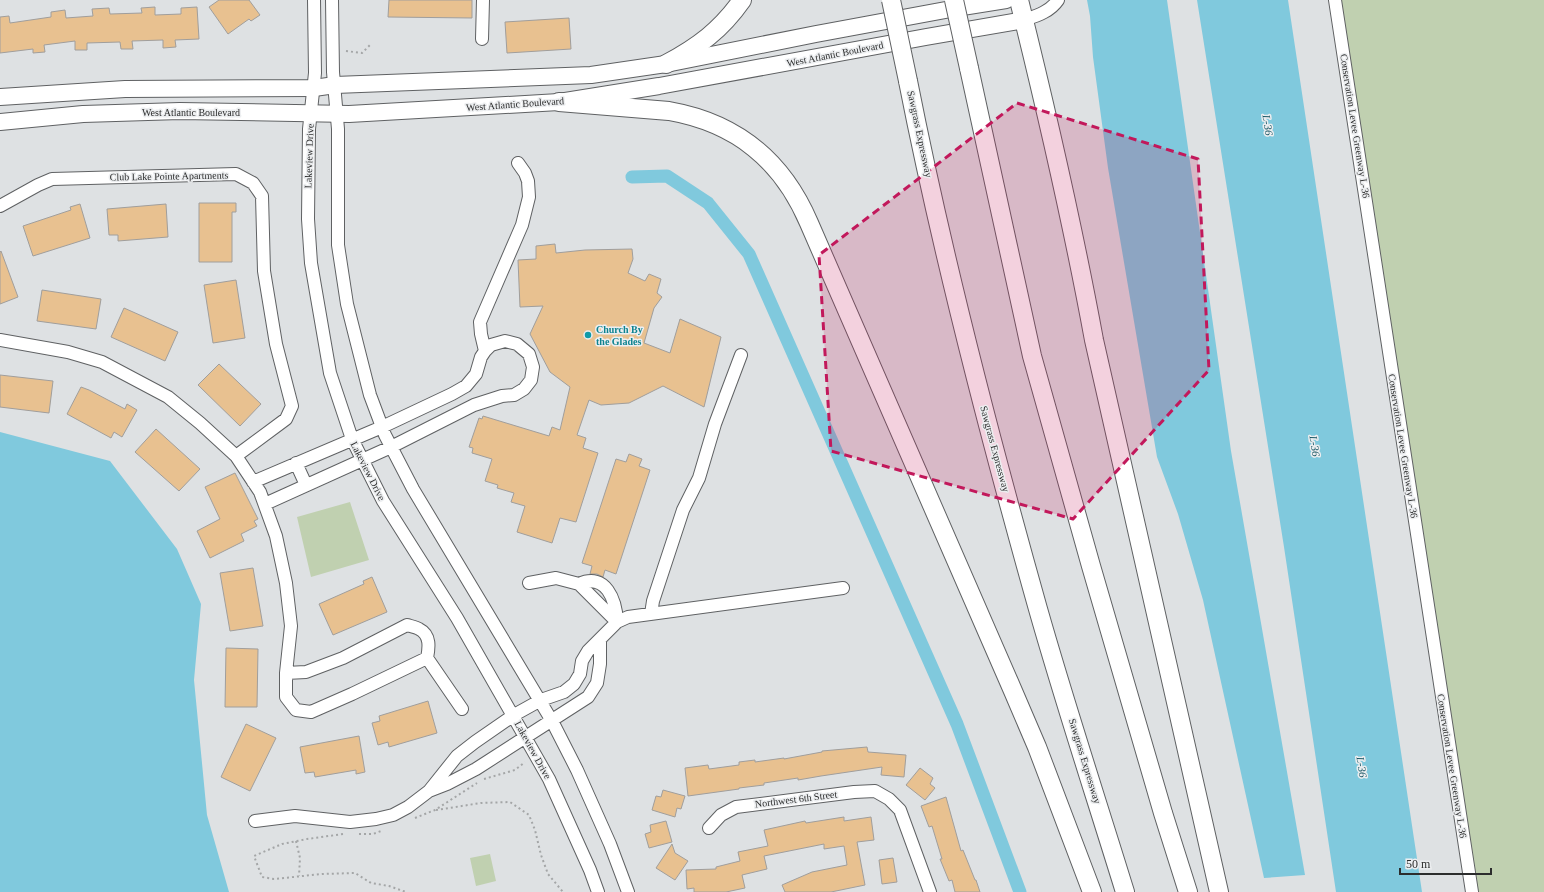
<svg xmlns="http://www.w3.org/2000/svg" width="1544" height="892" font-family="Georgia,serif">
<rect width="100%" height="100%" fill="#dee1e3"/>
<path fill="#c0d0b0" d="M1335 0H1544V892H1472Z
M350 502 369 560 311 577 297 517Z
M490 854 496 881 476 886 470 858Z"/>
<path fill="#80c9dd" d="M1087 0H1167L1231 451 1305 875 1264 878 1203 600 1178 514 1157 457 1108 168 1093 57 1090 16Z
M1197 0H1288L1422 892H1336L1284 547Z
M0 432 110 461 177 549 201 604 194 680 207 815 229 892H0Z"/>
<g fill="none" stroke-linecap="round" stroke-linejoin="round">
<path stroke="#80c9dd" stroke-width="13" d="M632 177 667 176 708 203 749 254 957 724 1020 892"/>
</g>
<path fill="#e8c190" stroke="#a09e9c" d="M219 0H249L260 15 251 21 249 19 228 34 209 7Z
M389 0H472V18L388 17Z
M155 7V15L181 14V8L197 7 199 39 175 40 176 47 163 48V40L132 41 133 49H121L120 42 87 43V50H75V41L44 45 45 52 33 53V49L0 53V17L9 16 10 23 51 17V12L65 10 66 18 93 16 92 9 109 8 110 14 142 13 141 8Z
M569 18 571 49 507 53 505 22Z
M199 203H236V212H232V262H199Z
M80 204 90 238 33 256 23 226 71 210 70 207Z
M166 204 168 237 118 241V235H109L107 209Z
M555 244 556 253 585 250 632 249 633 259 628 273 645 281 649 274 661 279 657 293 662 297 654 308 644 343 670 353 680 319 721 337 704 407 663 386 629 403 601 405 589 400 577 435 586 438 583 448 598 453 576 522 560 518 552 543 517 532 525 506 511 502 514 493 497 488 498 485 485 481 492 459 472 453 473 448 469 447 479 418 482 419 483 416 549 436 552 427 560 430 570 387 550 372 530 334 543 306 520 307 518 260 536 259V246Z
M1 251 18 297 0 304V252Z
M236 280 245 338 213 343 204 285Z
M42 290 101 299 96 329 37 321Z
M124 308 178 332 165 361 111 337Z
M219 364 261 404 240 426 198 385Z
M0 375 53 381 49 413 0 407Z
M81 387 89 390 125 409 127 404 137 410 122 437 114 432 111 438 67 414Z
M156 429 200 469 179 491 135 452Z
M629 454 642 459 639 466 650 470 616 574 605 570 603 577 597 574H590L592 566 582 563 616 459 626 462Z
M235 473 258 519 254 521 257 526 241 534 244 541 210 558 197 531 220 519 205 487Z
M253 568 263 626 230 631 220 573Z
M372 577 387 612 333 635 319 604 364 584 363 581Z
M226 648 258 649 257 707H225Z
M428 701 437 733 389 747 388 742 378 745 372 723 380 721 379 716Z
M246 724 276 738 250 791 221 777Z
M359 736 365 772 356 774V770L315 777 314 772 305 773 300 747Z
M867 747 868 752 906 755 904 777 881 775 882 767 821 776 798 780V778L764 783V785L739 788V789L688 796 685 768 708 765 709 769 739 765V762L755 760V762L784 758V759L822 752V751Z
M920 768 933 778 930 784 935 788 925 800 906 785Z
M663 790 685 796 681 809 677 808 675 817 652 810 656 796 661 797Z
M946 797 961 851 963 850 975 880H976L980 892H955L952 880 949 881 940 859H942L932 826 929 827 921 806Z
M844 817V821L871 817 874 840 857 842 865 885 831 892H785L782 885 812 872 847 865 844 846 824 849V844L764 856 767 869 742 875 745 888 726 892H694V888L687 889 686 870 716 869V867L740 861 738 852 768 846 764 830 805 821 806 823Z
M666 821 672 842 649 848 645 834 651 832 650 825Z
M672 844 675 853 688 861 675 880 656 868Z
M893 858 897 882 882 884 879 860Z"/>
<g fill="none" stroke-linecap="round" stroke-linejoin="round">
<defs>
<path id="minor" d="M314 0 315 73 309 129 308 219 311 263 330 373 352 439 383 501 457 618 549 779 590 870 598 892
M332 0 333 72 338 129V245L347 304 370 395 385 435 413 489 552 721 577 770 610 844 628 892
M1335 0 1472 892
M1024 20C1036 16 1050 12 1058 0
M482 39 483 0
M0 206 38 185 52 179 236 174 253 183 262 196 264 271 276 344 292 406 286 419 236 456
M0 340 68 352 102 362 168 397 200 423 236 456 260 492 276 536 286 583 291 626 286 673V697L296 710 311 712 352 694 427 658C429 648 431 635 419 629 416 627 410 626 407 625L343 658 306 672 286 673
M485 351 481 334 480 322 522 225 529 197 528 181 525 173 518 163
M296 463 306 485
M253 482 382 427 452 394 466 386 476 374 481 357 485 351 491 345 505 341 517 344 529 354 533 367 531 380 524 389 514 395 502 396 474 405 391 447 265 504
M529 583 556 578 579 584 617 622
M579 584C606 572 616 600 617 622
M651 614 653 601 683 510 699 478 715 424 741 355
M427 658 462 709
M429 791 447 784 476 769 588 697 597 683 600 664V640
M255 821 295 816 350 822 376 819 393 815 408 807 429 791 457 756 475 742 514 715 541 700 564 692 574 684 580 674 582 661 588 651 617 622 628 617 843 588
M709 828 721 815 736 807 854 792 875 791 889 799 900 810 930 892"/>
<path id="major" d="M0 97 125 89 314 88 335 85 591 75 666 64 816 34 951 9 1006 0
M0 122 83 114 180 111 349 114 559 102 659 86 926 37 1024 20"/>
<path id="highway" d="M1019 0C1047 113 1073 226 1094 340L1219 892
M666 64C698 47 721 30 742 0
M969 68 1032 356 1091 566 1163 813 1188 892
M908 81C943 259 989 435 1038 609 1065 704 1096 798 1125 892
M559 102 669 111C737 123 782 160 809 223L1013 691 1037 747 1092 892"/>
</defs>
<use href="#minor" stroke="#5f6163" stroke-width="14"/>
<use href="#major" stroke="#5f6163" stroke-width="18"/>
<use href="#highway" stroke="#5f6163" stroke-width="20"/>
<path stroke="#a4a6a7" stroke-width="2" stroke-dasharray="2 3" stroke-linecap="butt" d="M346 51 362 53 370 45
M484 779 515 770 525 762
M436 810 481 803 510 802 529 815 535 830 541 855 548 874 563 892
M415 818 435 810 477 783
M343 834 307 839 282 844 254 856 262 877 274 879 322 874 355 873 371 883 389 886 406 892
M359 834H373L381 831
M296 841 300 858 299 876"/>
<use href="#minor" stroke="#fff" stroke-width="12"/>
<use href="#major" stroke="#fff" stroke-width="16"/>
<use href="#highway" stroke="#fff" stroke-width="18"/>
<defs>
<path id="highway-bridge" d="M891 0 908 81
M954 0 969 68"/>
</defs>
<use href="#highway-bridge" stroke="#5f6163" stroke-width="20" stroke-linecap="butt"/>
<use href="#highway-bridge" stroke="#fff" stroke-width="18"/>
</g>
<path fill="#c2185b" fill-opacity="0.2" stroke="#c2185b" stroke-width="3" stroke-dasharray="8 5" stroke-linejoin="round" d="M1017 103 1198 159 1209 370 1073 519 831 451 819 255Z"/>
<circle fill="#0f9aa8" stroke="#eceef0" stroke-width="1.5" cx="588" cy="335" r="4"/>
<g text-anchor="middle" dominant-baseline="central" stroke-width="3" stroke-linejoin="round" paint-order="stroke">
<g font-size="10" fill="#2c2d2d" stroke="#eceef0">
<text transform="translate(835 54) rotate(-11)">West Atlantic Boulevard</text>
<text transform="translate(515 104) rotate(-4)">West Atlantic Boulevard</text>
<text x="191" y="112">West Atlantic Boulevard</text>
<text transform="translate(1355 126) rotate(81)">Conservation Levee Greenway L-36</text>
<text transform="translate(920 134) rotate(78)">Sawgrass Expressway</text>
<text transform="translate(309 156) rotate(-88)">Lakeview Drive</text>
<text transform="translate(169 176) rotate(-1)">Club Lake Pointe Apartments</text>
<text transform="translate(1403 446) rotate(81)">Conservation Levee Greenway L-36</text>
<text transform="translate(995 449) rotate(75)">Sawgrass Expressway</text>
<text transform="translate(368 471) rotate(63)">Lakeview Drive</text>
<text transform="translate(533 750) rotate(61)">Lakeview Drive</text>
<text transform="translate(1085 761) rotate(73)">Sawgrass Expressway</text>
<text transform="translate(1452 766) rotate(81)">Conservation Levee Greenway L-36</text>
<text transform="translate(796 799) rotate(-7)">Northwest 6th Street</text>
</g>
<g font-size="10" font-weight="bold" fill="#0d838f" stroke="#eceef0" text-anchor="start">
<text x="596" y="329">Church By<tspan x="596" dy="12">the Glades</tspan></text>
</g>
<g font-size="11" font-style="italic" fill="#185664" stroke="#eceef0">
<text transform="translate(1268 125) rotate(82)">L-36</text>
<text transform="translate(1315 446) rotate(82)">L-36</text>
<text transform="translate(1362 767) rotate(82)">L-36</text>
</g>
</g>
<path d="M1400 868v6h91v-6" fill="none" stroke="#2c2d2d" stroke-width="2"/>
<text x="1406" y="868" font-size="12" fill="#2c2d2d" stroke="#eceef0" stroke-width="3" paint-order="stroke">50 m</text>
</svg>
